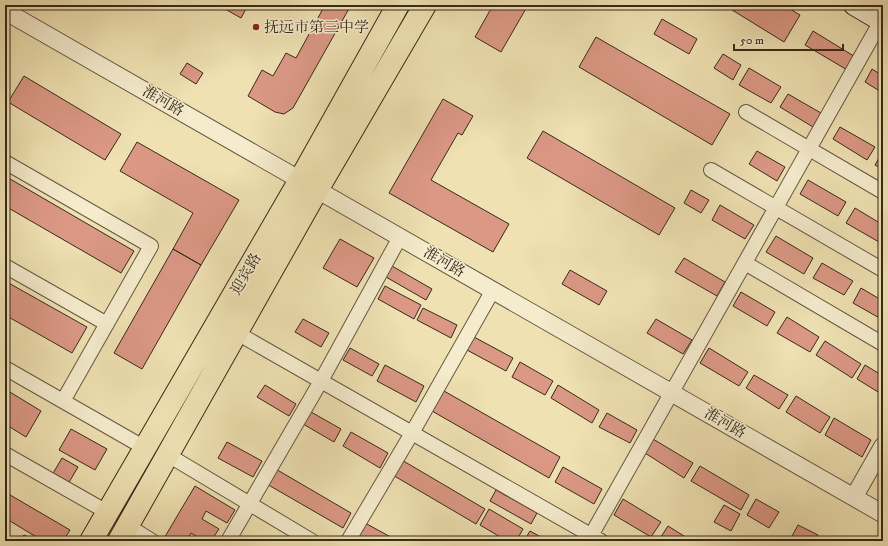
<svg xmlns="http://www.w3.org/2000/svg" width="888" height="546" font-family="'IM FELL DW Pica','Noto Serif SC',serif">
<rect width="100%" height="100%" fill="#efe1b2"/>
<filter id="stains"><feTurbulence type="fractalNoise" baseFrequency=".005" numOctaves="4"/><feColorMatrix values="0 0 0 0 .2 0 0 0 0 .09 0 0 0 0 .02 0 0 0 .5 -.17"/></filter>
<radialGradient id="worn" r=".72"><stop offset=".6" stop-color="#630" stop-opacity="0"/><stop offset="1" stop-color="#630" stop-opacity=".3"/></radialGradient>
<path fill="#db9885" stroke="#362a1b" d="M218 5H248L241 18Z
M325 5H351L293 108 284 114 275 112 248 96 262 70 273 76 286 53 296 58Z
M493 5H528L501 52 475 37Z
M724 5H783L800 15 784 42Z
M662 19 697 39 689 54 654 34Z
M813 31 857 58 849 71 805 45Z
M596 37 730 114 712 145 579 67Z
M723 54 741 65 733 80 714 68Z
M187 63 203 73 196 84 180 74Z
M749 68 781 87 771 103 739 85Z
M872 69 883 76V93L865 82Z
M24 76 121 134 105 160 8 102Z
M788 94 821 113 813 127 780 107Z
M443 99 473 116 462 135 458 133 431 180 509 224 493 252 389 193Z
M840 127 875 147 867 160 833 139Z
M543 131 675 208 659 235 527 158Z
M137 142 239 200 201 265 173 249 193 213 120 171Z
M757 151 785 167 777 181 749 164Z
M883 151V169L875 165Z
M5 176 134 251 121 273 5 206Z
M808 180 846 202 838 216 800 194Z
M691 190 709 200 701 213 684 203Z
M720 205 754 225 745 239 712 220Z
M855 208 883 225V235L879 242 846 223Z
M776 236 813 258 804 274 766 252Z
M340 239 374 258 357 287 323 268Z
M173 249 201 265 142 369 114 353Z
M684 258 725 282 717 296 675 272Z
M822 263 853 281 844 295 813 278Z
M392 266 432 289 426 300 386 277Z
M570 270 607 291 599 305 562 284Z
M5 281 87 327 72 353 5 315Z
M385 286 421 305 414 319 378 299Z
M861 288 883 301V320L853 303Z
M741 292 775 312 767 326 733 306Z
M423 308 457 325 451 338 417 320Z
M787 317 819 337 810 352 777 333Z
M303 319 329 333 321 347 295 332Z
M656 319 692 340 683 354 647 333Z
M474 337 513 358 506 371 467 350Z
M825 341 861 364 852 378 816 355Z
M350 348 379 364 372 376 343 360Z
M709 348 748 372 739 386 700 363Z
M520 362 553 381 545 395 512 377Z
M385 365 424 386 416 402 377 381Z
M865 365 883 376V395L857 379Z
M754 375 788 395 779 409 746 388Z
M265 385 296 404 289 416 257 397Z
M558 385 599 410 592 423 551 398Z
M5 389 41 411 26 437 5 424Z
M444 391 560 457 549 478 432 411Z
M796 396 830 417 820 433 786 412Z
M311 412 341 429 334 442 303 424Z
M607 413 637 430 630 443 599 427Z
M834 418 871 440 862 457 825 435Z
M71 429 107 449 95 470 59 450Z
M351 432 388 453 380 468 343 446Z
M653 439 693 463 684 478 645 453Z
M227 442 262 461 253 477 218 458Z
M62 458 78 467 68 484 52 475Z
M400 459 485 509 476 524 391 474Z
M700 466 749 495 741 510 691 481Z
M563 467 602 489 594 504 555 482Z
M274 468 351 513 343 528 265 483Z
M195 486 235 510 227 523 206 511 202 519 219 529 211 541H204L191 533 187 541H164L163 540Z
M496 490 537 513 531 524 490 501Z
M5 492 70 530 63 541H43L5 518Z
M623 499 661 522 651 537 614 515Z
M756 499 779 512 769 528 747 515Z
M724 505 740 514 731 531 714 522Z
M489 509 523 529 516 541H507L480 525Z
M365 523 398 541H364L357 537Z
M798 525 818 535 815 541H797L791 538Z
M668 526 692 541 659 540Z
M530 531 548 541H524Z
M24 535 35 541H20Z"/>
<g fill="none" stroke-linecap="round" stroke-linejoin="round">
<defs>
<path id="minor" d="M746 112 883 192
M5 162 151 246 63 401
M711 170 883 270
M745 263 883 344
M5 266 107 324
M237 333 601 541
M5 368 145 448
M5 454 107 512
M168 455 312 541
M128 526 152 541
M228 541 321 381 400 237
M348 541 412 433 493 290
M588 541 881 21"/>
<path id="tertiary" d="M5 11 883 514
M854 497 883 446"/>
<path id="secondary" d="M854 5 883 22"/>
<path id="primary" d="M91 541 300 180 398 5
M119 541 317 190 425 5"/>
</defs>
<use href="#minor" stroke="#645841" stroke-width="16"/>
<use href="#tertiary" stroke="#645841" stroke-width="19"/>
<use href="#secondary" stroke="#362a1b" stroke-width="22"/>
<use href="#primary" stroke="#362a1b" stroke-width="24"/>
<use href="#minor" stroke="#f5eccd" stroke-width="14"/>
<use href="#tertiary" stroke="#f5eccd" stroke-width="17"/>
<use href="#secondary" stroke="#f5eccd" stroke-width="20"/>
<use href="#primary" stroke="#efe1b2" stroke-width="22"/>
</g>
<circle fill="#8f2418" stroke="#f5eccd" stroke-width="1.5" cx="256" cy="27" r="4"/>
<g text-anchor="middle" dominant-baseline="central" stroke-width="3" stroke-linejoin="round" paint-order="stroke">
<g font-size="15" fill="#362a1b" stroke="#f5eccd" text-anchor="start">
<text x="264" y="27">抚远市第三中学</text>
</g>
<g font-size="15" fill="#362a1b" stroke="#f5eccd">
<text transform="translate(163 101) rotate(30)">淮河路</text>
<text transform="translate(444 262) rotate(30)">淮河路</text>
<text transform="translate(246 274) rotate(-60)">迎宾路</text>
<text transform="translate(725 423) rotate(30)">淮河路</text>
</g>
</g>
<rect width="888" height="546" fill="none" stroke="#efe1b2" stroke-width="20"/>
<rect x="6" y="6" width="876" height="534" fill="none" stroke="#362a1b" stroke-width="2"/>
<rect x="10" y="10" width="868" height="526" fill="none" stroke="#362a1b"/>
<path d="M734 44v6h109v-6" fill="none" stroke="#362a1b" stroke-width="2"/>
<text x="740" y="44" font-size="12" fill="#362a1b" stroke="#f5eccd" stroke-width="3" paint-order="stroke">50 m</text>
<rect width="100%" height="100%" filter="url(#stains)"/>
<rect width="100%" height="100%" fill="url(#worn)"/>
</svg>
